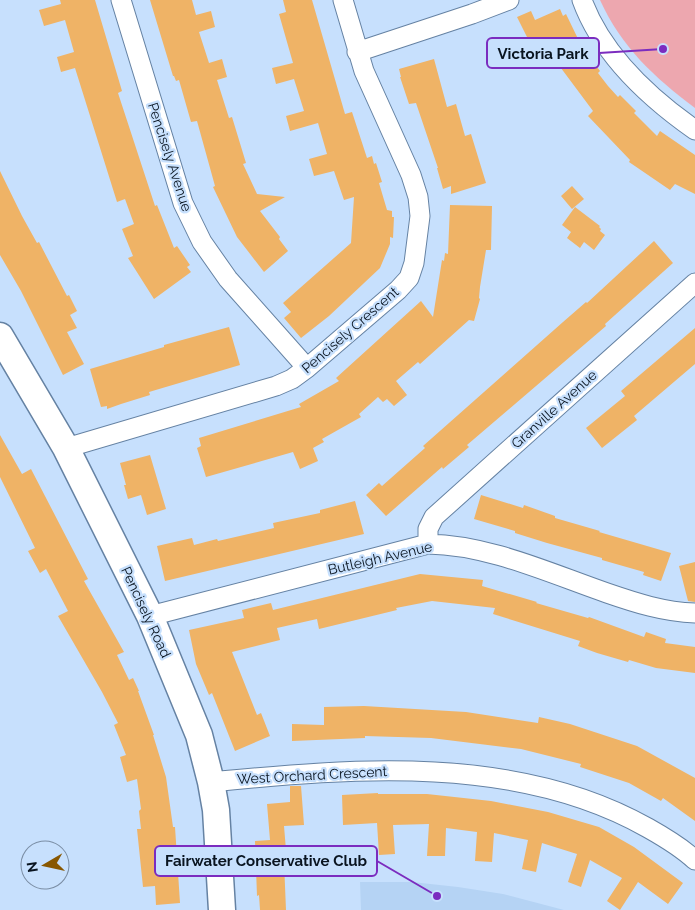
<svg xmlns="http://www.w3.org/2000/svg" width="695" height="910" font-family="Raleway,sans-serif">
<rect width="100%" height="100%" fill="#c7e0fd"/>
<path fill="#b5d3f4" d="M360 882H412L458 887 503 894 564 910H361Z"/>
<path fill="#eda7af" d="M600 0H695V108C654 77 622 48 600 0Z"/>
<path fill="#efb366" d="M60 0H95L122 91 118 93 155 206 157 205 174 248 177 246 190 265 187 267 191 272 154 299 128 258 133 256 122 229 134 224 125 199 117 202 75 68 61 72 57 57 74 52 65 20 44 26 39 10 61 4Z
M150 0H192L196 15 211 11 215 27 199 32 209 63 222 59 227 77 217 80 229 118 232 117 246 163 243 164 257 194 285 197 260 211 280 237 279 239 288 251 264 272 237 237 213 187 215 186 197 121 191 122 179 80 176 81 174 76H173Z
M283 0H312L345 114 352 112 367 158 372 156 374 164 376 163 382 182 379 183 387 210 392 211V217H394L393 238 390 237V244L380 268 329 316 301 338 284 318 291 312 283 303 351 243 354 197 344 200 334 171 314 176 309 159 327 154 318 123 290 131 286 116 304 111 294 79 276 84 272 68 293 63 279 14 286 12Z
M560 9 563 16 566 14 581 45 600 71 598 73 608 86 618 97 620 95 636 111 634 113 657 136 660 131 695 155V194L675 184 670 190 629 162 630 160 588 116 593 111 552 56 541 61 531 58 534 51 517 17 531 11 535 20Z
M434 59 447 107 456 104 465 136 471 134 486 183 451 194V186L443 189 437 168H438L416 103 409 104 400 77H401L399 69Z
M0 171 22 216 37 243 39 242 67 296 69 295 77 311 70 315 77 328 67 332 84 364 63 375 21 291 0 255Z
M572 186 584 199 572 209 561 196Z
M450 205 492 206 491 250H486L480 287 479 298 480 299 474 321 469 320 420 364 418 362 396 381 407 395 394 406 387 399 383 402 378 397 359 414 361 417 322 439 324 442 313 448 318 461 300 469 293 452 206 477 197 448 201 446 199 438 301 407 299 404 339 381 336 378 421 301 433 317 442 260 444 261 445 253 448 254Z
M575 207 600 226 599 227 601 229 600 231 605 235 594 250 584 242 580 248 567 238 571 232 562 225Z
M654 241 673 263 605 324 606 326 467 445 469 447 443 469 442 467 386 516 366 495 379 483 382 486 425 448 423 446 563 322 586 302 587 303Z
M229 327 240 365 149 392 150 395 121 404 107 409V406L101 407 90 369 164 347V345Z
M695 328V364L634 416 637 420 602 448 586 428 625 396 621 391Z
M0 435 22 474 31 469 88 579 84 581 124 652 117 655 129 680 133 678 139 691H138L154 735H153L166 777 173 827H175L180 903 156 905 155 886 143 887 137 829H141L139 811 141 809 137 779 127 782 120 757 126 755 114 725 118 723 102 692 58 616 68 611 46 569 40 573 28 551 35 548 0 477Z
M150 455 166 509 147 515 141 495 128 499 124 485H126L120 463Z
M481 495 523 508 524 505 555 516V518L600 531 599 532 671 553 661 581 643 575 644 572 602 560V558L547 543 515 533V531L474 519Z
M355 501 364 534 165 581 157 546 192 538 194 545 217 539 218 541 274 528 273 523 320 513V510Z
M695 562V602L688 601 679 566Z
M420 574 483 580 482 586 537 602 536 603 588 618 589 617 644 637 646 632 666 639 665 643 695 647V673L656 668 629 660 628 662 597 653 578 646 580 641 493 614 495 608 432 601 396 608 397 610 319 629 317 619 277 628 280 640 232 652 257 715 261 713 270 736 235 751 212 693 209 695 196 664 189 630 244 618 242 610 271 603 273 610Z
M364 706 466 712 538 723 539 717 570 724 637 746 695 778V821L663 798 661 801 629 783 580 767 581 764 521 749 431 738 365 736V738L292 741V724L324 725V707Z
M290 786H301L304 825 284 826 287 862H284L286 910H260L259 895 257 896 255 841 270 840 267 804 290 802Z
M378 793V794H427L491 801 548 812 599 827 634 847 683 883 668 904 638 882 620 910 607 901 622 878 590 860 581 887 568 882 577 854 542 843 536 872 522 869 528 840 494 833 492 862 475 861 477 832 446 828 445 856H427L429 824 393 825 395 854 379 855 377 823 343 825 342 795Z"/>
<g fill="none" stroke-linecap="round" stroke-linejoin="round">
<defs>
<path id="street" d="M121 0 183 203 202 242 228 279 307 368
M582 0C602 55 648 97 695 130
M357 52 472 14 509 0
M66 448 276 386 292 379 307 368 398 290 409 278 414 263 420 216 418 197 411 175 364 71 343 0
M428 544V529L434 517 695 283
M150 616 428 544C489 545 549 573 607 593 636 603 664 612 695 613
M211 782C354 768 518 754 648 828 664 837 681 847 695 860"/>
<path id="secondary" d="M0 336 66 448 150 616 199 735 211 782 216 810 222 910"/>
</defs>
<use href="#street" stroke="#6582a3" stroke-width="21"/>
<use href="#secondary" stroke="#6582a3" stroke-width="29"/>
<use href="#street" stroke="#fff" stroke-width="19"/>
<use href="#secondary" stroke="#fff" stroke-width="26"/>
</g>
<g text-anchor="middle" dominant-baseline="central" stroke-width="4.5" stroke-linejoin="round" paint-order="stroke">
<g font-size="14" fill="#091420" stroke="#c7e0fd">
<text transform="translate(170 157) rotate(72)">Pencisely Avenue</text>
<text transform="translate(350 330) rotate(-41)">Pencisely Crescent</text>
<text transform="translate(554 409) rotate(-42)">Granville Avenue</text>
<text transform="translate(380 558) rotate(-13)">Butleigh Avenue</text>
<text transform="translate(146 612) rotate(65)">Pencisely Road</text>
<text transform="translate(312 775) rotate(-3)">West Orchard Crescent</text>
</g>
</g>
<path fill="none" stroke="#7b2cbf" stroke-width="2" d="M663 49L599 53M437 896L377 861"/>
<g fill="#7b2cbf" stroke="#c7e0fd" stroke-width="2">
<circle cx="663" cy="49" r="5"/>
<circle cx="437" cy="896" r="5"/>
</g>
<g fill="#c7e0fd" stroke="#7b2cbf" stroke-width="2">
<rect x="487" y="38" width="112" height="30" rx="5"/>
<rect x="155" y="846" width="222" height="30" rx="5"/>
</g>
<g font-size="15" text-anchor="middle" font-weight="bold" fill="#091420">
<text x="543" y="59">Victoria Park</text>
<text x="266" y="866">Fairwater Conservative Club</text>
</g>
<g transform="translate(45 865) rotate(261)"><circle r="24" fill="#c7e0fd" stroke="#7b8ea5"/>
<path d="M0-4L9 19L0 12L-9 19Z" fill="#885700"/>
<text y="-8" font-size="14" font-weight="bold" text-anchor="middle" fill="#091420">N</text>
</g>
</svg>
